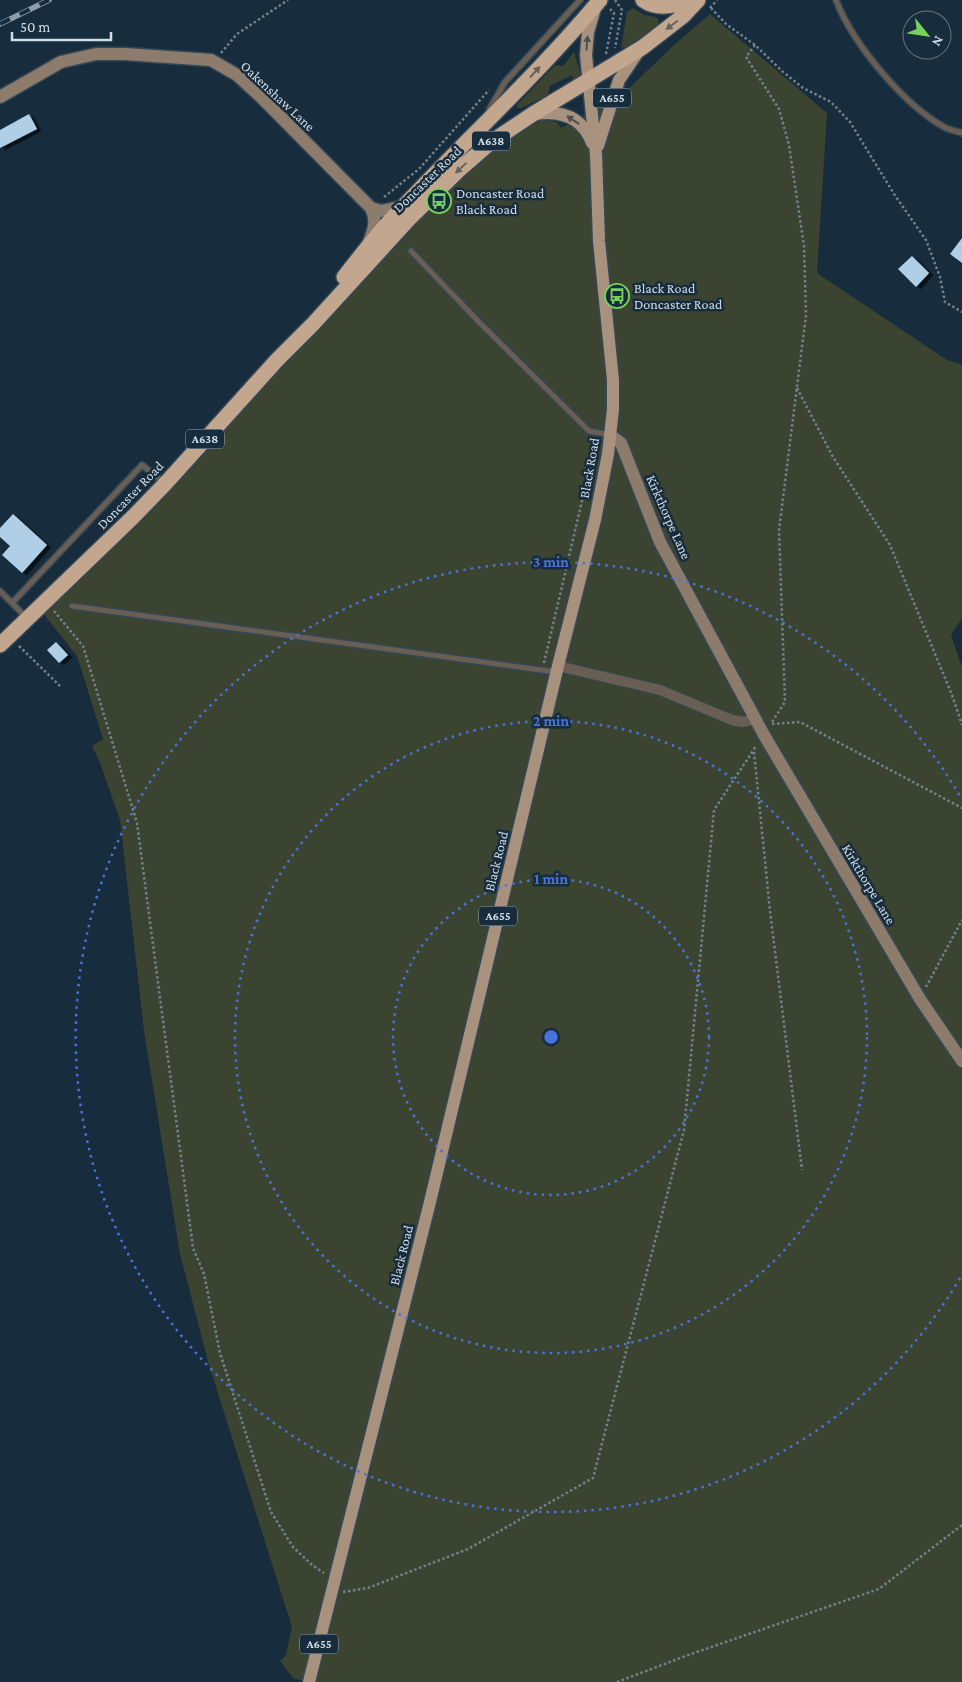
<svg xmlns="http://www.w3.org/2000/svg" width="962" height="1682" font-family="'Crimson Pro',serif">
<defs>
<filter id="shadow"><feDropShadow dx="4.5" dy="2.5" stdDeviation="0" flood-color="#0009"/></filter>
</defs>
<rect width="100%" height="100%" fill="#172c3c"/>
<path fill="#3b4430" d="M633 8 644 15 656 17 659 20 658 25 630 46 621 48 627 12Z
M710 14 827 113 817 273 947 360 962 365V618L951 635 962 667V1682H306L293 1678 280 1661 286 1655 292 1627 209 1365 180 1254 144 1031 120 820 99 760 92 746 103 739 77 656 39 608 395 235 533 114 542 120 557 122 561 128 621 96 674 45Z
M574 52 582 79 574 81 572 75 550 86 548 95 521 108H517V105L555 65 563 66Z"/>
<path fill="#b0cfe7" filter="url(#shadow)" d="M29 114 37 129 0 148V130Z
M962 238V263L950 254Z
M912 256 929 273 916 287 898 269Z
M13 514 47 545 22 573 2 555 10 546 0 537V528Z
M56 642 68 655 59 663 47 650Z"/>
<g fill="none" stroke-linecap="round" stroke-linejoin="round">
<defs>
<path id="lane" d="M836 0C853 44 903 104 944 127 949 130 956 131 962 133
M489 110 505 82 580 0
M411 251 479 322 589 431 610 435
M0 591 27 618
M12 603 142 465 165 483
M72 606 556 672"/>
<path id="street" d="M558 666 660 690 732 720 742 722 756 719"/>
<path id="secondary" d="M0 97 61 62 96 54H125L211 60 237 75 260 96 371 208C377 220 374 230 369 242
M371 208 381 211 404 206
M610 435 621 443 660 542 764 735 920 999 962 1061"/>
<path id="primary" d="M534 114C560 110 582 116 592 143
M598 146 619 80 638 52
M309 1682 430 1202 558 666 595 520 608 454 613 409V380L599 241 596 155 586 55 588 32 596 5"/>
<path id="highway" d="M643 0C659 11 676 5 693 0
M344 277C358 259 372 241 387 224 457 148 534 79 600 0
M0 645 133 517 165 484 277 360 313 324 408 220 460 169 491 142 533 114 643 47 683 16 698 0"/>
</defs>
<use href="#lane" stroke="#354857" stroke-width="8"/>
<use href="#street" stroke="#354857" stroke-width="12"/>
<use href="#secondary" stroke="#354857" stroke-width="15"/>
<use href="#primary" stroke="#354857" stroke-width="15"/>
<use href="#highway" stroke="#354857" stroke-width="18"/>
<path stroke="#71828f" stroke-width="2.5" stroke-dasharray="2.5 2.5" stroke-linecap="butt" d="M615 0 622 10 615 48
M710 8 717 0
M711 8 726 24 755 45 782 71 803 88 831 102 850 122 894 194 926 240 940 277 945 302 962 312
M755 45 746 57 779 109 789 145 804 246 806 315 779 530 785 702 772 722
M221 53 237 34 288 0
M606 54 614 13 610 9
M384 197 419 169 489 90
M797 388 833 457 890 545 952 695 962 725
M54 611 83 646 137 823 193 1248 204 1274 220 1353 271 1512 293 1547 312 1565 324 1573
M19 646 60 686
M544 663 594 450
M772 724 800 722 962 808
M754 752 770 911 802 1170
M926 987 962 920
M343 1592 368 1588 468 1549 593 1478 684 1130 714 810 756 746
M617 1682 691 1654 879 1589 962 1525"/>
<use href="#lane" stroke="#695e54" stroke-width="5"/>
<use href="#street" stroke="#695e54" stroke-width="10"/>
<use href="#secondary" stroke="#8d7c6b" stroke-width="12"/>
<use href="#primary" stroke="#a9927d" stroke-width="12"/>
<use href="#highway" stroke="#c2a68d" stroke-width="15"/>
<defs>
<path id="rail" d="M0 24 49 0"/>
</defs>
<use href="#rail" stroke="#8d9da9" stroke-width="5.5"/>
<use href="#rail" stroke="#172c3c" stroke-width="4" stroke-dasharray="11" stroke-linecap="butt"/>
</g>
<defs><path id="oneway-solid" d="M-6-.8H1V-3.2L6.5 0L1 3.2V.8H-6Z" transform="scale(1.25)"/></defs>
<g fill="#646360">
<use href="#oneway-solid" transform="translate(672 25) rotate(143)"/>
<use href="#oneway-solid" transform="translate(535 72) rotate(-47)"/>
<use href="#oneway-solid" transform="translate(461 168) rotate(137)"/>
</g>
<g fill="#4a5053">
<use href="#oneway-solid" transform="translate(587 43) rotate(-85)"/>
<use href="#oneway-solid" transform="translate(573 120) rotate(-147)"/>
</g>
<g fill="none" stroke="#4a72dc" stroke-width="2.5" stroke-dasharray="2.5 5">
<circle cx="551" cy="1037" r="158"/>
<circle cx="551" cy="1037" r="316"/>
<path d="M960 1278A475 475 0 1 1 960 796"/>
</g>
<defs>
<symbol id="bus-ring" viewBox="-11 -11 22 22"><circle r="9.5" fill="#172c3c" stroke="#74d25b" stroke-width="1.5"/><path d="M-5-6H5V4H4V6H2V4H-2V6H-4V4H-5ZM-3.5-4V0h7V-4ZM-3.5 1.2v1.5H-2V1.2ZM2 1.2v1.5H3.5V1.2Z" fill="#74d25b"/></symbol>
</defs>
<g fill-rule="evenodd">
<use href="#bus-ring" x="425" y="187" width="28" height="28"/>
<use href="#bus-ring" x="603" y="282" width="28" height="28"/>
</g>
<g text-anchor="middle" dominant-baseline="central" stroke-width="5" stroke-linejoin="round" paint-order="stroke">
<g fill="#172c3c" stroke="#98a8b4" stroke-width="1">
<rect x="593" y="88.5" width="38" height="19" rx="4"/>
<rect x="472" y="131.5" width="38" height="19" rx="4"/>
<rect x="186" y="429.5" width="38" height="19" rx="4"/>
<rect x="479" y="906.5" width="38" height="19" rx="4"/>
<rect x="300" y="1634.5" width="38" height="19" rx="4"/>
</g>
<g font-size="12" font-weight="bold" fill="#d0dde7">
<text x="612" y="98">A655</text>
<text x="491" y="141">A638</text>
<text x="205" y="439">A638</text>
<text x="498" y="916">A655</text>
<text x="319" y="1644">A655</text>
</g>
<g font-size="14" fill="#d0dde7" stroke="#172c3c">
<text transform="translate(278 96) rotate(43)">Oakenshaw Lane</text>
<text transform="translate(427 179) rotate(-44)">Doncaster Road</text>
<text transform="translate(589 468) rotate(-80)">Black Road</text>
<text transform="translate(130 495) rotate(-46)">Doncaster Road</text>
<text transform="translate(669 517) rotate(66)">Kirkthorpe Lane</text>
<text transform="translate(496 861) rotate(-76)">Black Road</text>
<text transform="translate(869 884) rotate(59)">Kirkthorpe Lane</text>
<text transform="translate(401 1255) rotate(-76)">Black Road</text>
</g>
<g font-size="14" fill="#d0dde7" stroke="#172c3c" text-anchor="start">
<text x="456" y="193">Doncaster Road<tspan x="456" dy="16">Black Road</tspan></text>
<text x="634" y="288">Black Road<tspan x="634" dy="16">Doncaster Road</tspan></text>
</g>
</g>
<circle cx="551" cy="1037" r="8" fill="#4a72dc" stroke="#172c3c" stroke-width="2.5"/>
<g font-size="15" text-anchor="middle" font-weight="bold" fill="#4a72dc" stroke="#172c3c" stroke-width="5" stroke-linejoin="round" paint-order="stroke">
<text x="551" y="567">3 min</text>
<text x="551" y="726">2 min</text>
<text x="551" y="884">1 min</text>
</g>
<g transform="translate(927 35) rotate(120)"><circle r="24" fill="#172c3c" stroke="#617380"/>
<path d="M0-4L9 19L0 12L-9 19Z" fill="#74d25b"/>
<text y="-8" font-size="14" font-weight="bold" text-anchor="middle" fill="#d0dde7">N</text>
</g>
<path d="M12 32v8h99v-8" fill="none" stroke="#d0dde7" stroke-width="2.5"/>
<text x="20" y="32" font-size="15" fill="#d0dde7" stroke="#172c3c" stroke-width="4" paint-order="stroke">50 m</text>
</svg>
